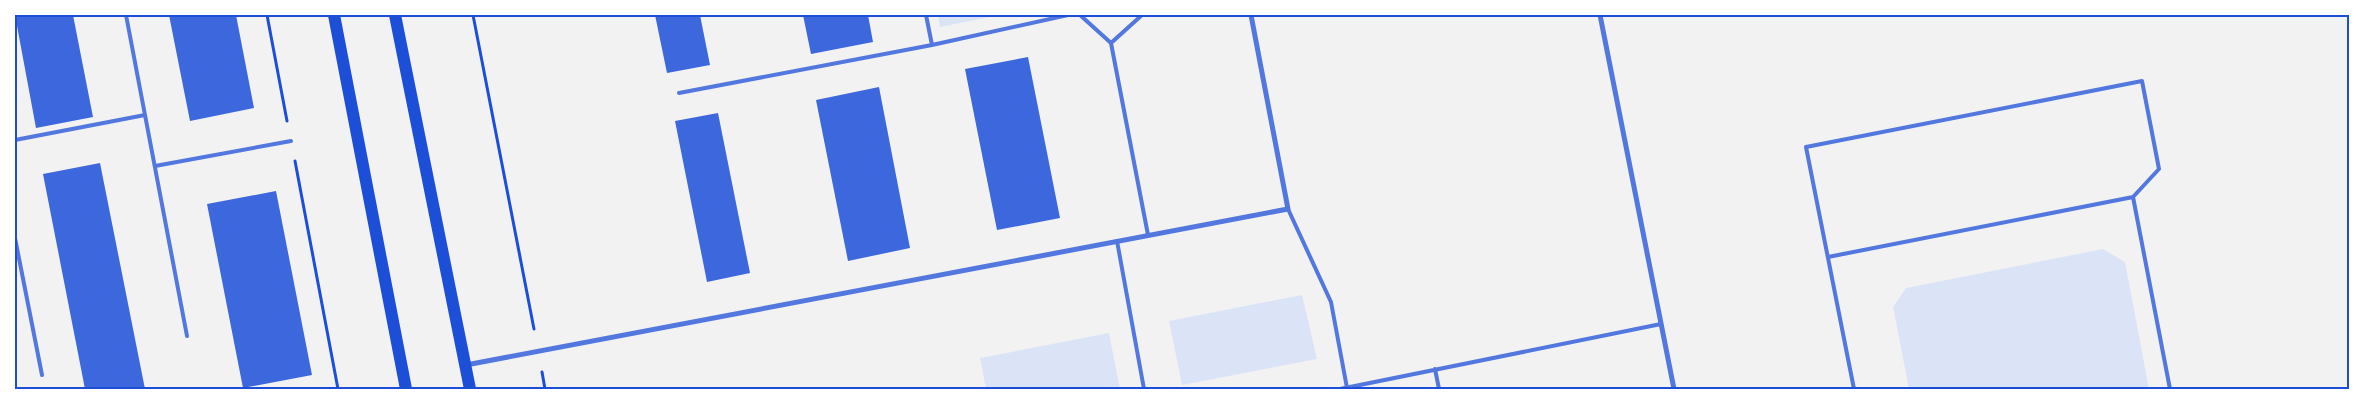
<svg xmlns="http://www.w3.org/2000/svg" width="2364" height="404" font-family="'Sofia Sans Condensed',sans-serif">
<rect width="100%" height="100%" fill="#f2f2f2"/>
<path fill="#dbe4f7" d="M938 15H1000L940 27Z
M2103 249 2125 262 2149 389H1909L1893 307 1906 288Z
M1302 295 1317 359 1182 385 1169 321Z
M1109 333 1120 389H986L980 358Z"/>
<path fill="#3d67dc" d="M15 15H73L93 117 36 128Z
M169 15H236L254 108 190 121Z
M655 15H700L710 65 667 73Z
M803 15H868L873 42 811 54Z
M1028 57 1060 218 997 230 965 69Z
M879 87 910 248 848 261 816 100Z
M718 113 750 273 707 282 675 121Z
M100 163 145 389H85L43 174Z
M276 191 312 375 243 388 207 204Z"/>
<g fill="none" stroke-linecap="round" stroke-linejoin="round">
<path stroke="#1d4ed8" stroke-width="3" d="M267 15 287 121
M473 15 534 329
M295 161 338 389
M542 372 545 389"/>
<path stroke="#5277de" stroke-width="4" d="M126 15 187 336
M926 15 932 45
M1080 15 1111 43 1148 235
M1111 43 1142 15
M679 93 932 45 1068 15
M15 140 145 115
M155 166 291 141
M1288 209 1331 302 1347 388
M15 238 42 375
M1117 241 1144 389
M1828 257 2133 197 2170 389
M1435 369 1439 389
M1340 389 1661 324
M1854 389 1806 147 2142 81 2159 169 2133 197"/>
<path stroke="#5277de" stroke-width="5" d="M1600 15 1674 389
M466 365 1288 209 1251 15"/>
<path stroke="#1d4ed8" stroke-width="12" d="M334 15 406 389
M395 15 470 389"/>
</g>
<rect width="2364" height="404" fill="none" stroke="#ffffff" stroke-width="32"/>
<rect x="16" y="16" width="2332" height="372" fill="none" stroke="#1d4ed8" stroke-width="2"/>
</svg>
